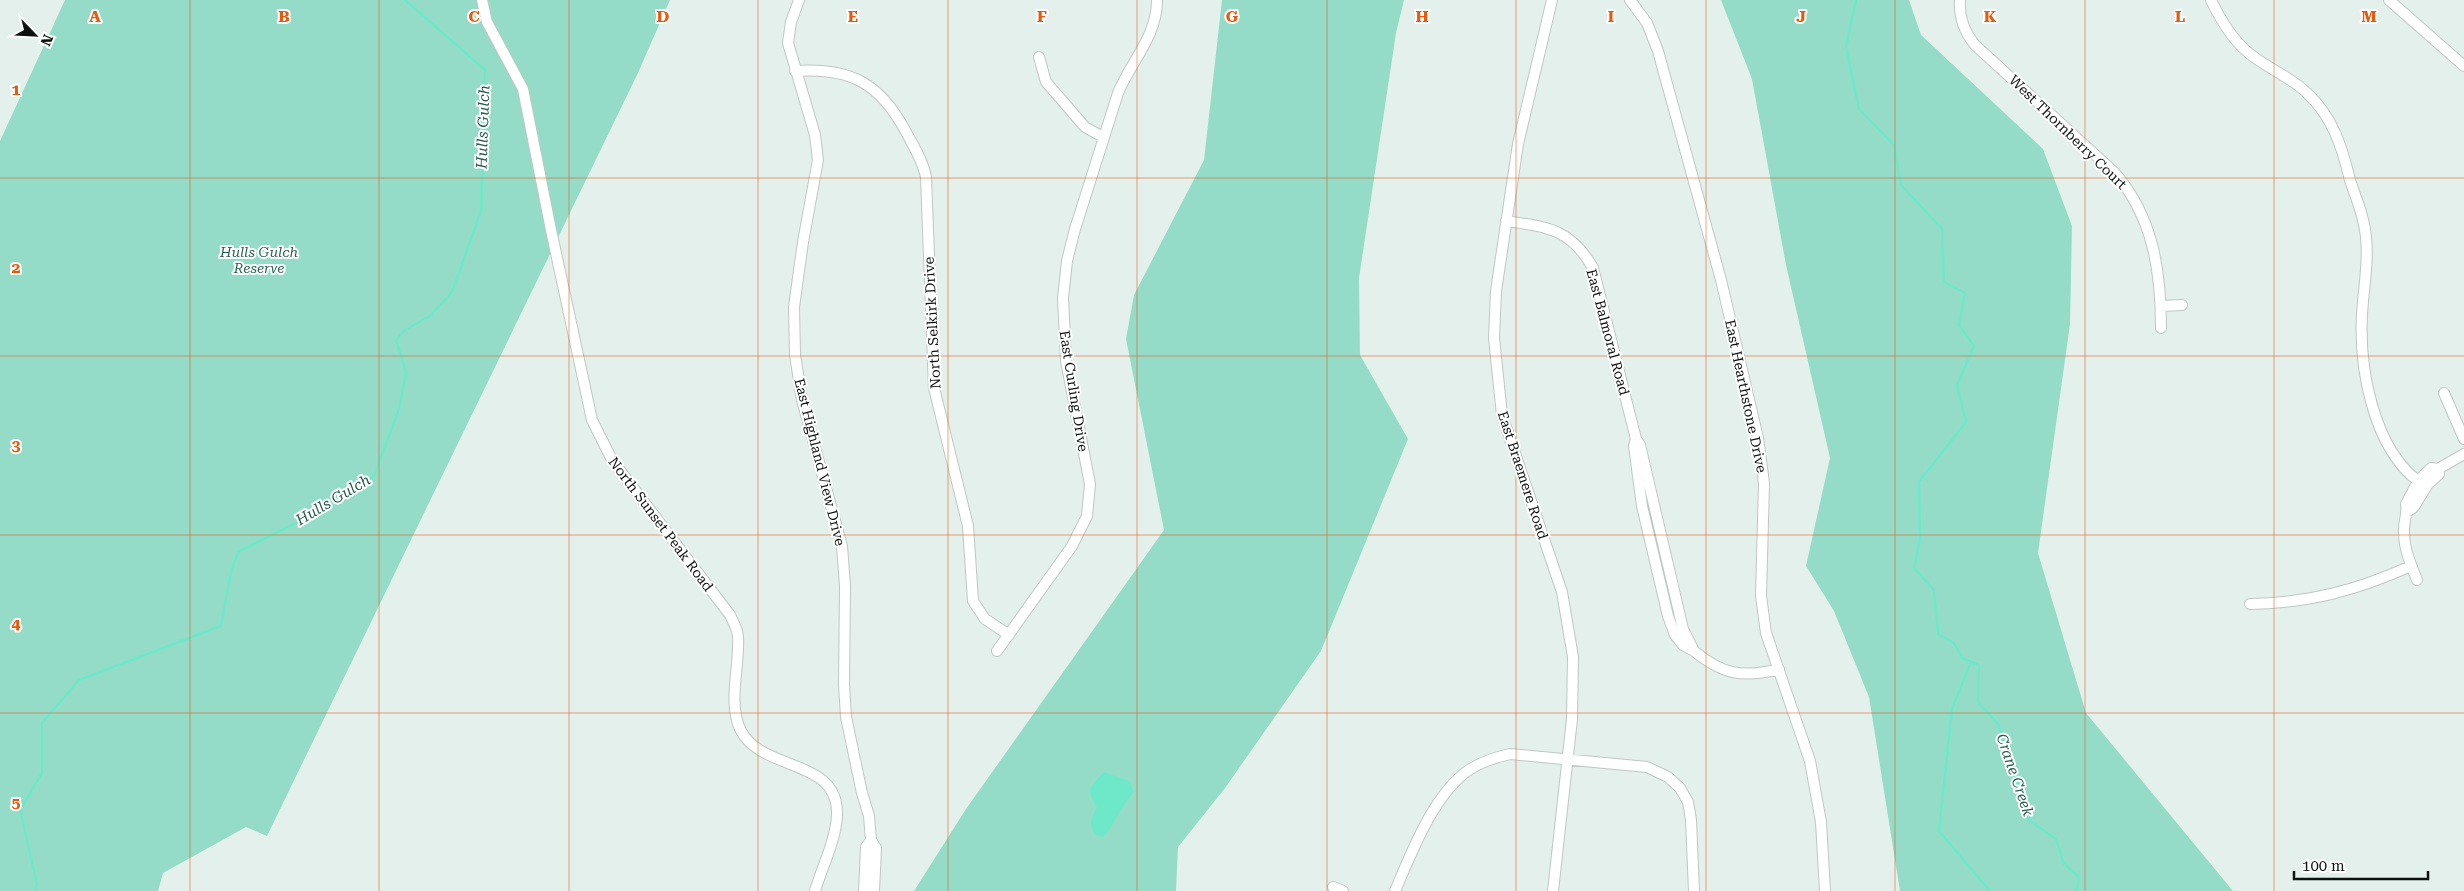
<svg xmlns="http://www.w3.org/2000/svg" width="2464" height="891" font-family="'Roboto Serif',serif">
<rect width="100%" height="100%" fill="#e4f0ec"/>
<path fill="#94dcc8" d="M65 0H670L637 75 267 836 246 827 163 873 158 891H0V141Z
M1222 0H1404L1396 33 1359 278 1360 355 1408 439 1321 651 1225 788 1178 847 1176 891H914L966 809 1164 530 1126 339 1134 295 1204 160Z
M1721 0H1909L1921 35 2043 149 2072 226 2070 324 2038 553 2086 713 2233 891H1900L1869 697 1834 611 1806 566 1830 458 1786 265 1752 79Z"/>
<path fill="#6de9ca" d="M1104 772 1129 781 1134 792C1121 806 1115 824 1103 837L1095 835C1088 824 1091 818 1097 807 1085 789 1090 787 1104 772Z"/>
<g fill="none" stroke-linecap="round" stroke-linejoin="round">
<path stroke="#6de9ca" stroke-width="2.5" d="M1856 0 1846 47 1859 109 1894 145 1901 185 1942 229 1944 282 1965 293 1959 325 1974 346 1957 385 1966 422 1919 482 1920 539 1914 568 1934 590 1938 634 1954 643 1962 658 1979 665 1978 702 1998 724 2030 821 2056 839 2064 864 2079 877 2077 891
M1971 662 1952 709 1939 831 1990 891
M35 891 37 884 20 810 42 773V723L79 680 221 626 231 572 238 552 302 520 374 476 399 409 406 372 396 340 405 330 430 316 452 292 481 211 485 70 405 0"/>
<defs>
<path id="minor" d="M482 0 487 22 523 89 551 230 592 420 612 460 730 615C733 622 738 630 738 637 740 666 727 703 741 731 763 772 839 758 837 815 836 840 822 867 815 891
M799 0 791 22 788 43 815 135 818 160 803 242 794 307 795 355 802 400 842 546 845 586 844 685 846 717 862 793 869 816 871 840 876 848 874 891
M1552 0 1518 144 1496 291 1494 338 1502 415 1562 592 1573 657 1572 719 1553 891
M1630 0 1647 23 1658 51 1721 280 1758 438 1764 483 1761 596 1766 633 1810 761 1821 822 1825 891
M1960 0C1959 18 1964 31 1975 45L2115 173C2153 217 2161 271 2161 328
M2211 0C2221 21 2235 44 2254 57 2271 70 2292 78 2307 93 2333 117 2342 147 2350 180 2354 193 2360 206 2363 220 2371 251 2364 282 2362 314 2359 368 2373 447 2418 481
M2389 0 2464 66
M1039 57 1046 82 1085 127 1103 137
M795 71C850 67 880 83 906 132 914 147 923 161 926 177L934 388 968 526 973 601 985 619 1009 635
M1506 221C1548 227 1571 229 1593 268L1636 439 1640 445 1683 629 1694 651 1683 645 1675 635 1668 616 1642 506 1634 446 1636 439
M2161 306 2182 305
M2444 393 2464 439
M2438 469 2464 454
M2407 512 2414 507 2428 484 2439 474 2438 469 2431 468 2418 481 2406 504C2408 514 2403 522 2404 533 2404 549 2411 565 2417 580
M2250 604C2310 603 2357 590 2411 566
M997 651 1072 546 1087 516 1090 484 1066 361 1063 298 1067 261 1075 229 1118 93C1131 61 1157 37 1157 0
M1694 651C1723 675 1743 678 1779 669
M1333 887 1343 891
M864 891 866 847 871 840
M1395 891C1410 856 1430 804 1459 778 1473 764 1492 758 1510 754L1647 767 1668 777 1680 788 1688 802 1691 820 1694 891"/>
</defs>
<use href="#minor" stroke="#bdc8c4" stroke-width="12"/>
<use href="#minor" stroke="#fff" stroke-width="10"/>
</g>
<path fill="none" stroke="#e8590c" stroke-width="1" stroke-opacity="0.55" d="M190 0V891M379 0V891M569 0V891M758 0V891M948 0V891M1137 0V891M1327 0V891M1516 0V891M1706 0V891M1895 0V891M2085 0V891M2274 0V891M0 178H2464M0 356H2464M0 535H2464M0 713H2464"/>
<g text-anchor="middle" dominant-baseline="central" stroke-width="4" stroke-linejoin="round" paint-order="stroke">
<g font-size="14" fill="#0c100f" stroke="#fff">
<text transform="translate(2068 132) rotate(44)">West Thornberry Court</text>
<text transform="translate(932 323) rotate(-93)">North Selkirk Drive</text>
<text transform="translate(1608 332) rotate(75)">East Balmoral Road</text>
<text transform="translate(1074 391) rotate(81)">East Curling Drive</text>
<text transform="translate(1746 396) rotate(78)">East Hearthstone Drive</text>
<text transform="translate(820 462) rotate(76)">East Highland View Drive</text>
<text transform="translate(1523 475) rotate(72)">East Braemere Road</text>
<text transform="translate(661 524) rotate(53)">North Sunset Peak Road</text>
</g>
<g font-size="14" font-style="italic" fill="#2d6154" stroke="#fff">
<text x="259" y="252">Hulls Gulch<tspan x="259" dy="16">Reserve</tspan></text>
</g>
<g font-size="15" font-style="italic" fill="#275c4f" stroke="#fff">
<text transform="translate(483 127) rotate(-88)">Hulls Gulch</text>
<text transform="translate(333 500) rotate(-31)">Hulls Gulch</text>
<text transform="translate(2015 775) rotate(71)">Crane Creek</text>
</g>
</g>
<g font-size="16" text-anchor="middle" font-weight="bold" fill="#e8590c" stroke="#fff" stroke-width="4" stroke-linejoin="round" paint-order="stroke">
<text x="95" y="22">A</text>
<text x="284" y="22">B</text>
<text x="474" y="22">C</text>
<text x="663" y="22">D</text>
<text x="853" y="22">E</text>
<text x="1042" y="22">F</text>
<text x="1232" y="22">G</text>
<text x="1422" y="22">H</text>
<text x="1611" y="22">I</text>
<text x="1801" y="22">J</text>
<text x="1990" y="22">K</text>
<text x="2180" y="22">L</text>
<text x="2369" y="22">M</text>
<text x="16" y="95">1</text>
<text x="16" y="273">2</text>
<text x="16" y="451">3</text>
<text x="16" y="629">4</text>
<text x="16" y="808">5</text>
</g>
<g transform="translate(35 35) rotate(114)" stroke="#ffffff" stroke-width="4" paint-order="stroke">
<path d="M0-4L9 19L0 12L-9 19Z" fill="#0c100f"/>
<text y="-8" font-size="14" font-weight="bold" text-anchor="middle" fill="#0c100f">N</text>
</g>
<path d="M2294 871v8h134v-8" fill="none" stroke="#0c100f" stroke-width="2.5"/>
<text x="2302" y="871" font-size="15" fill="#0c100f" stroke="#ffffff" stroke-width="4" paint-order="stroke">100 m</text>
</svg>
